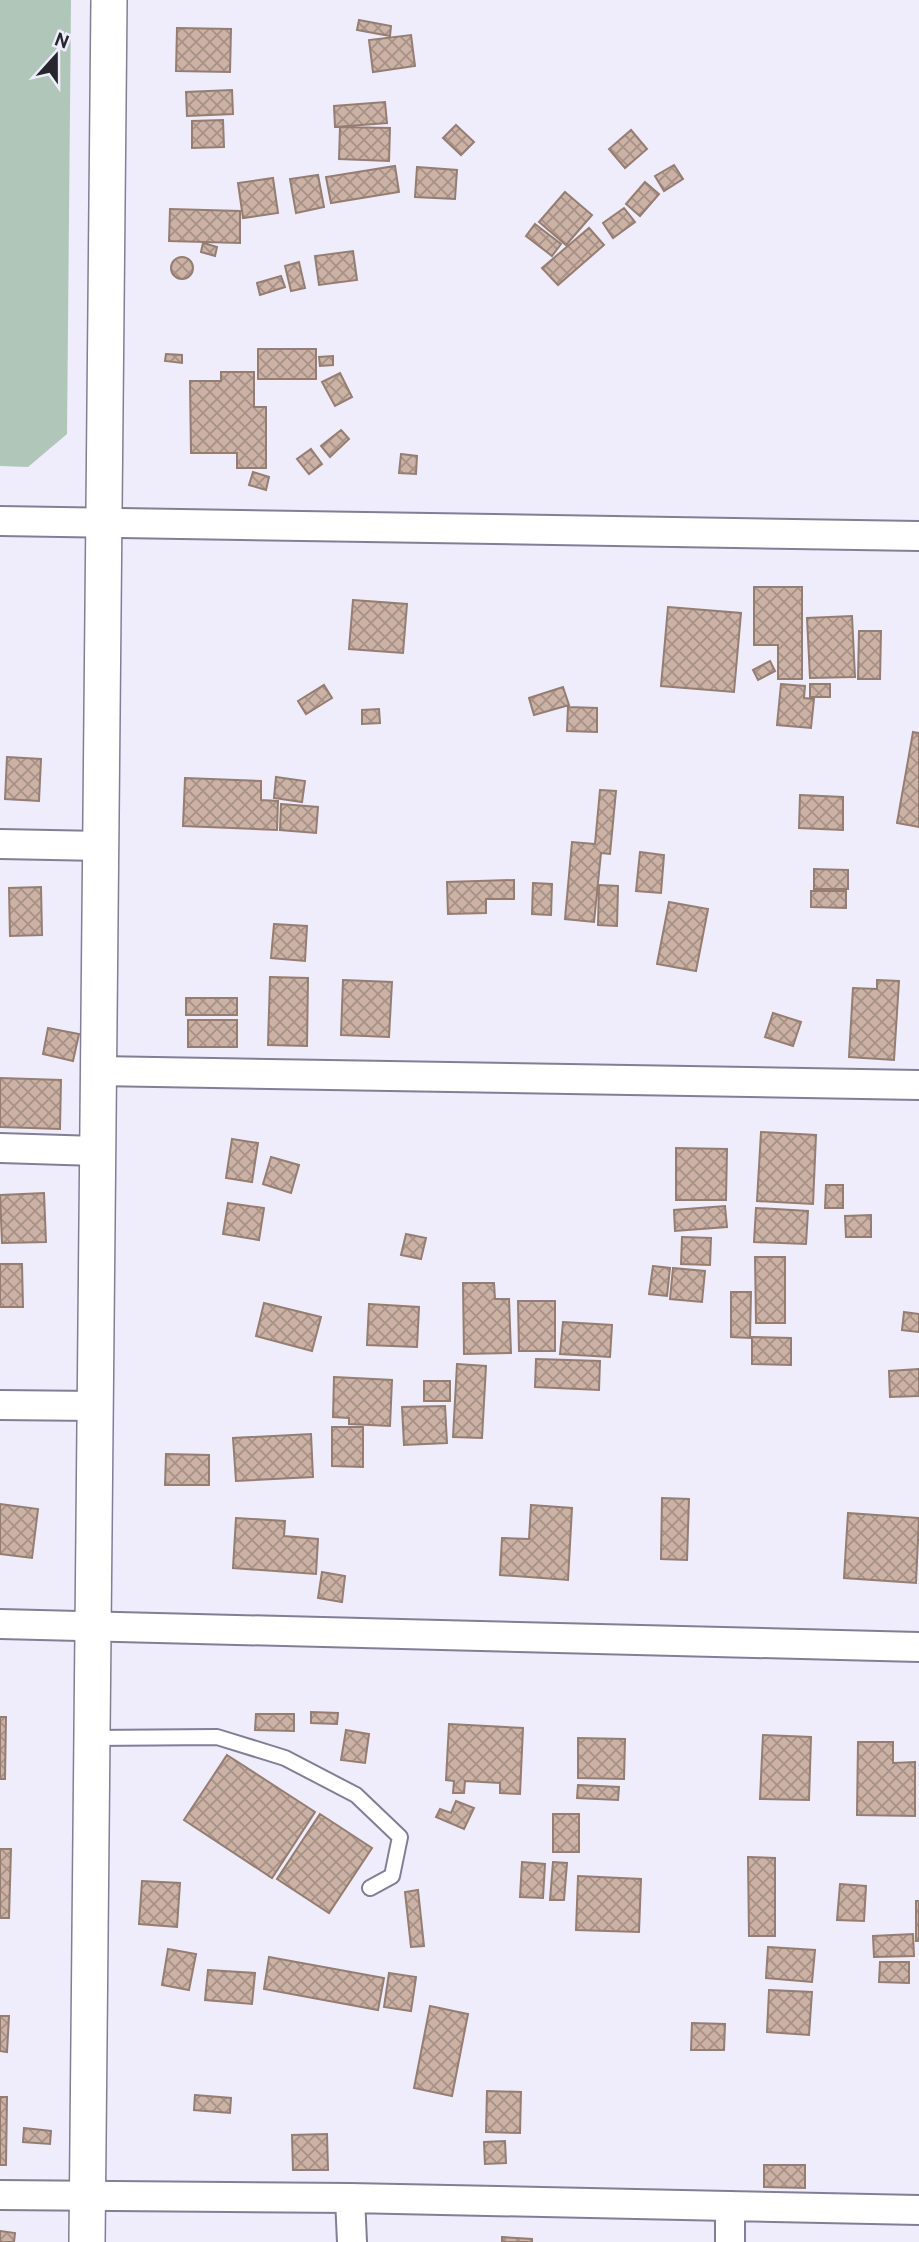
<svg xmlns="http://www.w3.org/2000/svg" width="919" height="2242" font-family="Cabin,sans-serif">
<defs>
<pattern id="building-cross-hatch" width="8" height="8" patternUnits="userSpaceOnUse" patternTransform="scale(1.75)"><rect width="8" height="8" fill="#ccb2a5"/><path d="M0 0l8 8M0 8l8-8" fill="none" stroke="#a69187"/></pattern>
</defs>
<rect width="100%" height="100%" fill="#efecfc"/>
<path fill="#b0c6b8" d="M0 0H71L67 434 28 467 0 466Z"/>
<path fill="url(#building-cross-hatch)" stroke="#957d71" stroke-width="2" d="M359 20 391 26 390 36 357 30Z
M177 28 231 29 230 72 176 71Z
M411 35 415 66 373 72 369 40Z
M232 90 233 114 187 116 186 92Z
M385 102 387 123 335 127 334 106Z
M223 120 224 147 192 148V121Z
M456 125 474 142 461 155 443 138Z
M340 127 390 128 389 161 339 159Z
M631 130 647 149 625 168 609 149Z
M674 165 683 179 664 191 655 176Z
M395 166 399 192 331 203 326 177Z
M417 167 457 170 455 199 415 197Z
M318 175 324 207 296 213 290 179Z
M273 178 278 213 243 218 238 183Z
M645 182 659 194 640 216 626 204Z
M565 192 592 215 566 245 539 222Z
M624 208 635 222 613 238 603 223Z
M170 209 240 211V243L169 241Z
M535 224 561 244 552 256 526 236Z
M589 228 604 245 558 285 542 268Z
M203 243 217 247 215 256 201 252Z
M353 251 357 280 319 285 315 256Z
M171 268a11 11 0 1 1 22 0a11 11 0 1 1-22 0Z
M299 262 305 288 291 291 285 266Z
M281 276 285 287 260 295 257 283Z
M258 349H316V379H258Z
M166 354 182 355V363L165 361Z
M333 356V365L320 366 319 357Z
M221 372H254V407H266V468H237V453H191L190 381H221Z
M340 373 352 397 335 406 322 382Z
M341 430 349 439 330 457 321 446Z
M311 449 322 464 309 474 297 459Z
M401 454 417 456 416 474 399 473Z
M253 472 269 477 266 490 249 485Z
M754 587H802V679H778V645H754Z
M353 600 407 604 403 653 349 649Z
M668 607 741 613 734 692 661 686Z
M852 616 855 677 810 678 807 618Z
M859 631H881L880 679H858Z
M770 661 775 671 758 680 753 670Z
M781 684 805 686 804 698 814 699 811 728 777 725Z
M810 684H830V697H810Z
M324 685 332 698 306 714 298 701Z
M563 687 569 705 534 715 529 698Z
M568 707 597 708V732L567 731Z
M379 709 380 723 362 724V710Z
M913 732 919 733V827L897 823Z
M7 757 41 759 39 801 5 799Z
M276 777 305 781 302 802 274 798Z
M185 778 261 781V800L278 801 277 830 183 826Z
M600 790 616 791 610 854 601 853 594 922 565 919 572 842 595 844Z
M800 795 843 797V830L799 828Z
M281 804 318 807 316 833 280 830Z
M640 852 664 855 661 893 636 891Z
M814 869 848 870V889H814Z
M514 880V899H486V913L448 914 447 882Z
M533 883 552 884 551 915 532 914Z
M599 885 618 886 617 926 598 925Z
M41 887 42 935 10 936 9 888Z
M811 891H846V908L811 907Z
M669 902 708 909 696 971 657 964Z
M274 924 307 926 305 961 271 958Z
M270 977 308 978 307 1046 268 1045Z
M343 980 392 982 389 1037 341 1035Z
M877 980 899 981 894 1060 849 1057 853 988 877 989Z
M186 998H237V1015H186Z
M773 1013 801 1022 793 1046 765 1037Z
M188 1020H237V1047H188Z
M48 1028 79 1034 73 1061 43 1054Z
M0 1078 61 1080 60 1129 0 1127Z
M761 1132 816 1135 813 1204 757 1201Z
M232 1139 258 1143 252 1182 226 1178Z
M676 1148 727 1149 726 1200H676Z
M271 1157 299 1165 291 1193 263 1184Z
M826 1185H843V1208H825Z
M44 1193 46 1242 2 1243 0 1195Z
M228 1203 264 1208 259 1240 223 1234Z
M725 1206 727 1227 675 1231 674 1210Z
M756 1208 808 1211 806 1244 754 1242Z
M871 1215V1237H846L845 1216Z
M406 1234 426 1238 421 1259 401 1255Z
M682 1237 711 1238 710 1265 681 1264Z
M755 1257H785V1323H756Z
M0 1264H22L23 1307H0Z
M653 1266 670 1268 667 1296 649 1294Z
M673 1268 705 1271 702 1302 670 1299Z
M463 1283H494L495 1299H509L511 1353 464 1354Z
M731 1292H751L750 1338 731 1337Z
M518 1301H555V1351H519Z
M264 1303 321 1317 312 1351 256 1336Z
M369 1304 419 1307 417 1347 367 1345Z
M904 1312 919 1314V1332L902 1330Z
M563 1322 612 1325 610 1357 560 1354Z
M752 1337 791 1338V1365L752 1364Z
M536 1359 600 1361 599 1390 535 1387Z
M457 1364 486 1366 482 1438 453 1437Z
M919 1369V1396L890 1397 889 1371Z
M334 1377 392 1380 390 1426 349 1424V1418L333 1417Z
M424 1381H450V1401H424Z
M445 1406 447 1443 404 1445 402 1407Z
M332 1427H363V1467L332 1466Z
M311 1434 313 1477 236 1481 233 1438Z
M166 1454 209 1455V1485H165Z
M662 1498 689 1499 687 1560 661 1559Z
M0 1504 38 1509 32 1558 0 1554Z
M531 1505 572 1508 568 1580 500 1575 502 1538 529 1539Z
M848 1513 919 1518 916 1583 844 1578Z
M236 1518 285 1521 284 1536 318 1539 316 1574 233 1568Z
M322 1572 345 1576 342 1602 318 1598Z
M311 1712 338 1713 337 1724 311 1723Z
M256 1714H294V1731L255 1730Z
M0 1717H6L5 1779H0Z
M449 1724 523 1728 520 1794 500 1793V1783L465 1781 464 1793H453L454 1781 446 1780Z
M346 1730 369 1734 365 1763 341 1760Z
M763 1735 811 1737 809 1800 760 1799Z
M578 1738 625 1739 624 1779 578 1778Z
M858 1742H893V1763L915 1762V1816L857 1815Z
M227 1755 315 1812 272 1878 184 1820Z
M578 1785 619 1787 618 1800 577 1798Z
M456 1801 474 1808 464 1829 436 1817 440 1809 451 1813Z
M320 1814 372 1848 329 1913 277 1879Z
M553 1814H579V1852H553Z
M0 1849H11L9 1918H0Z
M748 1857 775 1858V1936H749Z
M522 1862 545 1864 543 1898 520 1897Z
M553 1862 567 1863 564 1900H550Z
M578 1876 641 1879 639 1932 576 1930Z
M142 1881 180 1883 177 1927 139 1924Z
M840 1884 866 1886 864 1921 837 1920Z
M418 1890 424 1946 411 1947 405 1892Z
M916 1901H919V1941H916Z
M913 1934 914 1956 874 1957 873 1936Z
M768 1947 815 1950 812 1982 766 1978Z
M168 1949 196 1954 189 1990 162 1985Z
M269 1957 384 1978 378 2010 264 1989Z
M880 1962H909V1983L879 1982Z
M208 1970 255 1973 252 2004 205 2000Z
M389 1973 416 1977 411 2011 384 2007Z
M769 1990 812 1992 809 2035 767 2032Z
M430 2006 468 2014 452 2096 414 2088Z
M0 2016H9L7 2052 0 2051Z
M692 2023 725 2024 724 2050H691Z
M487 2091 521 2092 520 2133 486 2132Z
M195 2095 231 2098 230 2113 194 2110Z
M0 2097H7L6 2165H0Z
M24 2128 51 2131 50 2144 23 2142Z
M327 2134 328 2170H293L292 2135Z
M505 2141 506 2163 485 2164 484 2142Z
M764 2165H805V2188L764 2187Z
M0 2231 15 2233 14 2242H0Z
M502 2237 532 2239V2242H502Z"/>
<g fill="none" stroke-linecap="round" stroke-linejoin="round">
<defs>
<path id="service" d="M92 1738 217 1737 285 1758 356 1795 400 1837 392 1876 370 1888"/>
<path id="minor" d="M0 521 919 536
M0 844 101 846
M98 1071 919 1085
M0 1148 97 1151
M0 1405 95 1406
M0 1624 919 1647
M0 2195 350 2198 919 2210
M350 2198 352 2242
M730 2206V2242"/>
<path id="tertiary" d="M87 2242 109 0"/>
</defs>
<use href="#service" stroke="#827e95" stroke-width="18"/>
<use href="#minor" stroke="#827e95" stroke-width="32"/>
<use href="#tertiary" stroke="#827e95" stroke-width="38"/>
<use href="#service" stroke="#fff" stroke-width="14"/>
<use href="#minor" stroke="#fff" stroke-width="28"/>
<use href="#tertiary" stroke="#fff" stroke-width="35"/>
</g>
<g transform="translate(56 56) rotate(21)" stroke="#efecfc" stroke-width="5" paint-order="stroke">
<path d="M0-5L12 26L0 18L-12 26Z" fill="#27252e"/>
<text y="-10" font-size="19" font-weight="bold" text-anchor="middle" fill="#27252e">N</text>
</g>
</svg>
